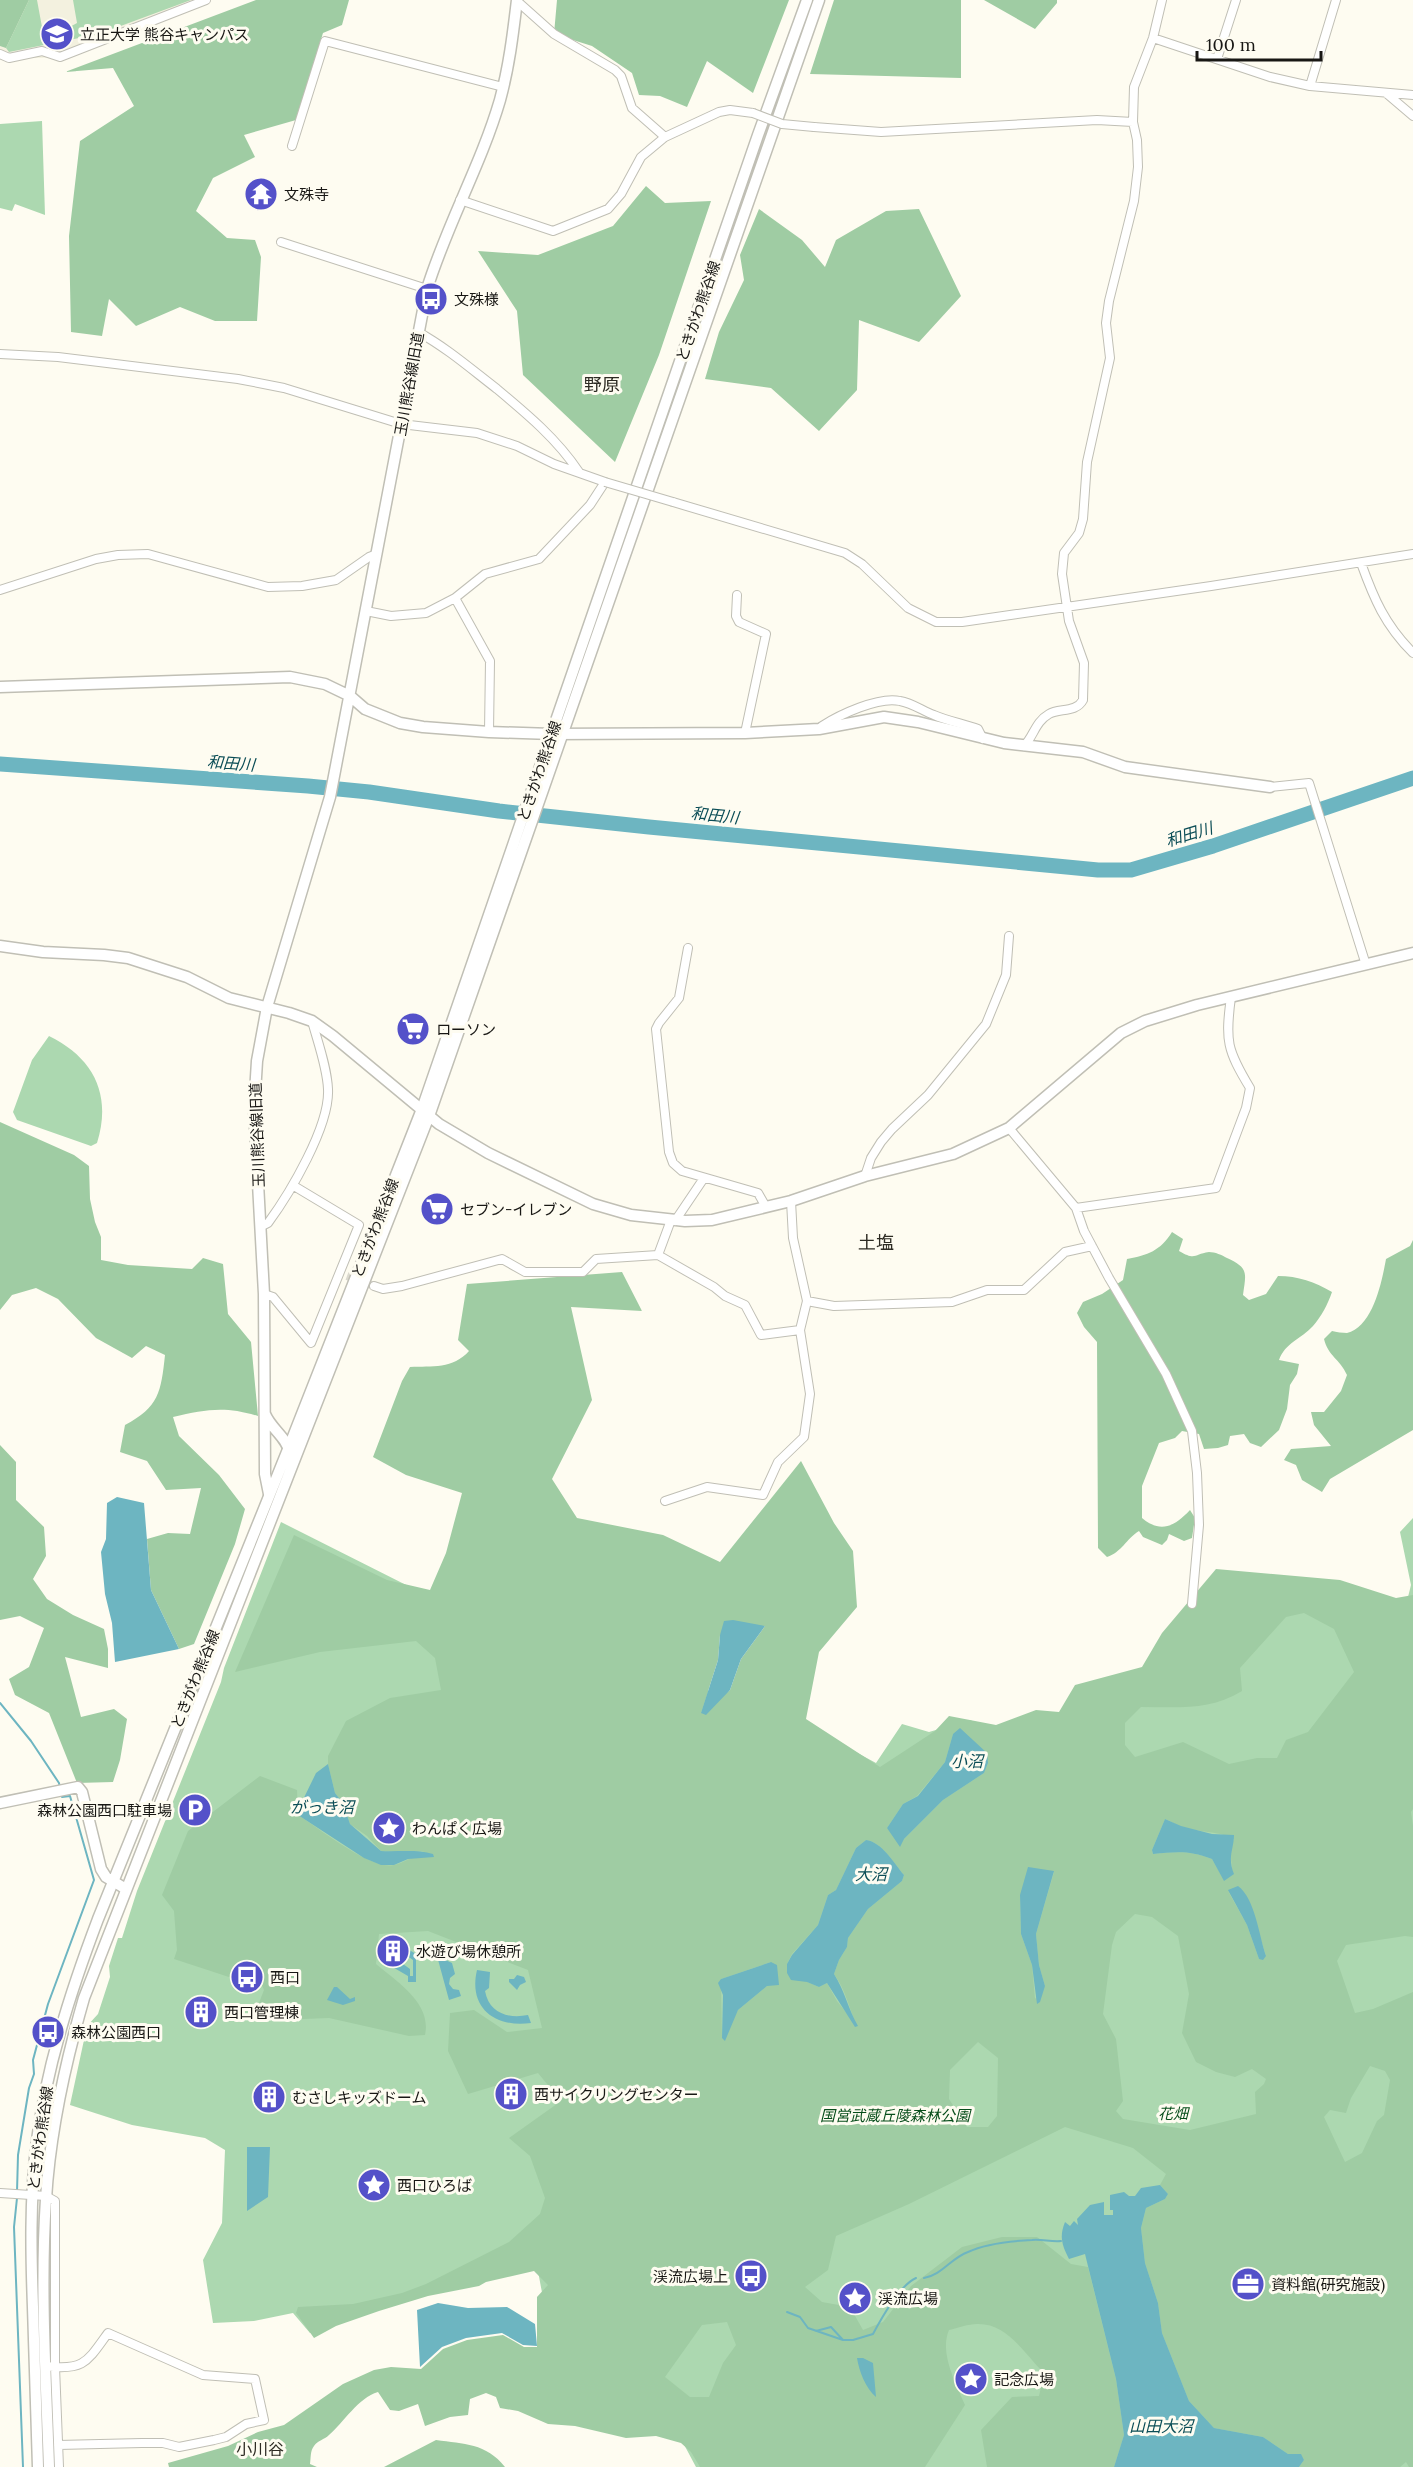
<svg xmlns="http://www.w3.org/2000/svg" width="1413" height="2467" font-family="Lora,'Noto Sans JP',serif">
<rect width="100%" height="100%" fill="#fefcf1"/>
<path fill="#f3f1df" d="M0 0H203L60 56 42 58H19L0 53Z"/>
<path fill="#acd8b0" d="M29 0H37L42 27 48 39 77 23 73 0H191L99 34 9 52 6 48Z
M42 121 45 215 15 204 12 211 0 208V124Z
M49 1036C94 1058 112 1095 97 1143L91 1146 17 1120 13 1112 32 1060Z
M1413 1518V2467H696L680 2437 554 2356 537 2266 383 2306 310 2333 293 2313 254 2321 213 2323 203 2260 222 2223 225 2150 205 2138 132 2125 70 2105 87 2026 98 2014 110 1977 109 1966 118 1938H122L137 1891 221 1682 224 1668 281 1522 430 1597 798 1721 876 1763 902 1724 929 1732 970 1720 1107 1784 1135 1678 1212 1587 1406 1605 1411 1585 1400 1532Z"/>
<path fill="#9fcca3" fill-rule="evenodd" d="M0 0H29L6 48 0 46Z
M256 0H349L342 25 323 33 296 120 244 135 255 157 213 178 196 211 227 238 255 240 261 257 257 321H215L180 307 136 326 109 299 102 336 71 332 69 236 80 141 134 106 113 68 65 72Z
M557 0H789L753 93 707 61 687 107 660 96 639 95 632 73 592 46 554 34Z
M834 0H961V78L810 74Z
M984 0H1057V3L1035 29Z
M646 186 665 203 711 201 659 355 615 462 523 375 517 311 478 251 538 255 613 226Z
M759 209 802 240 825 267 836 240 886 211 919 209 961 296 919 342 859 320 857 390 819 431 771 388 705 379 719 332 744 280 740 255Z
M0 1122 74 1155 89 1166 90 1199 95 1222 101 1237V1260L128 1265 192 1269 203 1258 223 1264 228 1314 251 1342 258 1416C226 1406 206 1409 173 1417L179 1436 219 1475 245 1509 235 1544 194 1644 179 1649 151 1590 147 1539 168 1533 190 1534 201 1488 166 1490 147 1461 120 1452 125 1425C159 1407 161 1392 165 1355L146 1346 132 1358 96 1338 58 1299 36 1288 12 1295 0 1310Z
M1172 1232 1183 1239 1179 1251C1196 1261 1194 1254 1209 1252 1215 1252 1222 1255 1227 1258 1249 1268 1246 1273 1243 1295L1249 1300 1266 1294 1278 1276C1298 1276 1315 1282 1332 1292 1328 1304 1321 1317 1313 1326 1301 1339 1285 1343 1279 1360L1299 1364 1297 1374 1290 1385 1287 1409 1279 1430 1261 1447 1250 1443 1244 1434 1230 1436 1228 1445 1218 1448 1204 1449 1199 1434 1182 1431 1175 1438 1159 1443 1142 1486V1518C1161 1534 1175 1526 1190 1510L1195 1518 1192 1538 1184 1541 1169 1534 1167 1540 1162 1545 1143 1537 1139 1531C1126 1539 1122 1552 1107 1557L1098 1548 1097 1342 1084 1327 1077 1313 1083 1302 1102 1294 1123 1280 1127 1259C1148 1255 1160 1251 1172 1232Z
M1413 1240V1430L1330 1479 1322 1492 1302 1480 1296 1465 1284 1460 1291 1449 1331 1446 1314 1425 1311 1412H1324L1341 1391 1347 1375C1340 1359 1328 1356 1324 1339L1332 1331C1336 1332 1343 1333 1347 1333 1373 1327 1382 1281 1386 1259L1410 1246Z
M622 1272 642 1311 571 1307 592 1400 552 1479 577 1518 663 1535 720 1562 801 1461 834 1523 853 1551 857 1607 819 1652 806 1719 880 1767 935 1731 949 1716 996 1725 1036 1710 1059 1712 1075 1685 1142 1667 1162 1633 1216 1569 1340 1580 1396 1598 1413 1595V1809L1411 1812 1413 1826V1937L1405 1936 1346 1945 1337 1961 1355 2013 1373 2009 1413 1992V2467H1409L1406 2462 1400 2467H1299L1304 2460 1300 2454H1288L1263 2437 1214 2428 1189 2401 1162 2333 1158 2303 1145 2263 1141 2228 1146 2208 1165 2199 1168 2194 1160 2185 1166 2174 1133 2148 1065 2127 909 2204 836 2236 828 2270 805 2287 822 2302 850 2307 863 2330 883 2322 911 2286 962 2247 1002 2237H1037L1071 2264 1088 2267 1116 2379 1124 2435 1114 2467H987L981 2430 1012 2397 1039 2396 1044 2373C1024 2354 1008 2323 977 2324 968 2324 958 2328 949 2330 939 2353 956 2383 965 2405L925 2467H700L691 2452 681 2443 656 2436 626 2438 575 2426 548 2424 518 2411 500 2408 496 2397 486 2393 470 2399 468 2415 450 2417 425 2426 418 2404 399 2411 390 2410 378 2392C358 2398 344 2422 329 2435 324 2440 318 2440 314 2446 310 2451 311 2458 310 2464L317 2467H169L168 2463 228 2446 258 2432 284 2425 343 2384 374 2370 391 2367 421 2369 443 2349 467 2340 503 2335 524 2347H537V2297L548 2285 534 2271 486 2282 479 2286 428 2296 379 2311 336 2326 314 2338 296 2313 298 2307 353 2304 402 2293 426 2284 509 2242 540 2214 545 2198 530 2156 509 2138 561 2101 538 2073 468 2094 448 2051 450 2013 474 2010 507 2032 542 2028 528 1970 428 1931 379 1934 376 1964C397 1982 432 2003 425 2035L409 2036 329 2018 252 2021 264 1990 256 1973 237 1970 232 1978 174 1959 177 1950 174 1911 162 1895 188 1831 260 1776 297 1790 298 1815C319 1828 370 1870 394 1865 404 1863 415 1855 424 1851L406 1853 381 1851 367 1836 350 1824 343 1803 335 1793 328 1764V1756L346 1721 390 1698 441 1690 435 1658 416 1641 320 1652 235 1672 294 1535 387 1580 430 1590 446 1553 462 1493 406 1475 373 1457 402 1381 410 1367C432 1366 453 1369 469 1351L458 1340 467 1284ZM1304 1613 1334 1629 1354 1672 1308 1732 1286 1740 1277 1758H1257L1229 1764 1183 1742 1135 1757 1125 1745V1723L1141 1707C1177 1707 1210 1711 1242 1691L1240 1668 1286 1617ZM765 1626 741 1659 730 1690 701 1713 718 1660 720 1635ZM953 1734 988 1763 984 1773 943 1800 904 1839 887 1828 903 1804 917 1796 945 1762ZM1165 1819C1171 1821 1176 1825 1182 1827 1197 1832 1224 1832 1234 1839L1230 1849 1232 1869 1224 1880 1212 1859C1188 1850 1177 1852 1153 1854L1152 1850ZM866 1840C882 1842 894 1863 904 1875L902 1881 868 1909 848 1938 847 1947 839 1960 834 1974C846 1990 849 2009 857 2026L837 2001 827 1983 819 1987 787 1973V1964L792 1954 818 1925 828 1895 836 1890 856 1848ZM1054 1872 1036 1934 1039 1965 1045 1986 1035 1999 1032 1965 1021 1934 1020 1895ZM1228 1891 1261 1940 1266 1956 1259 1959 1247 1925ZM1135 1914 1152 1917 1178 1936 1189 1994 1182 2033 1196 2062 1216 2072 1235 2077 1252 2069 1266 2079 1264 2084 1255 2092 1256 2114 1190 2130 1123 2119 1116 2111 1123 2101 1116 2039 1103 2014 1112 1945 1116 1932ZM771 1962 767 1986 738 2010 722 2038 721 1979ZM978 2042 998 2058 997 2116 988 2127H967L949 2099 950 2070ZM1370 2066 1385 2071 1390 2080 1384 2115 1377 2121 1362 2153 1345 2162 1324 2117 1330 2110 1346 2113 1351 2098ZM727 2322 736 2345 723 2363 709 2397H690L665 2377 702 2325Z
M0 1445 16 1462V1500L44 1527 46 1556 33 1579 47 1599 73 1615 104 1629 108 1649V1668L65 1657 81 1717 114 1709 127 1719 120 1760 113 1782 77 1783 49 1713 15 1695 9 1679 29 1667 44 1628 20 1616 0 1620Z
M436 2440C464 2444 486 2443 505 2467H384Z"/>
<path fill="#6db5c1" d="M117 1497 144 1503 151 1590 179 1649 115 1662 112 1623 105 1594 101 1552 106 1539 107 1503Z
M733 1620 765 1626 741 1659 730 1690 706 1715 701 1713 718 1660 720 1635 724 1621Z
M960 1728 987 1753 988 1763 984 1773 943 1800 904 1839 900 1847 887 1828 903 1804 918 1796 945 1762 953 1734Z
M328 1764 335 1793 343 1803 350 1824 381 1851C398 1852 417 1849 433 1854L434 1857 408 1859 394 1865H381L364 1858 298 1815V1810L316 1773Z
M1165 1819 1181 1826 1212 1834 1234 1835C1234 1849 1227 1857 1234 1874L1224 1881 1212 1859C1188 1850 1177 1852 1153 1854L1152 1850Z
M866 1840C882 1842 894 1863 904 1875L902 1881 868 1909 848 1938 847 1947 839 1960 834 1974C845 1991 848 2009 858 2026L855 2027 827 1983 819 1987 807 1982 791 1980 787 1973V1964L792 1955 818 1925 828 1895 836 1890 856 1848Z
M1028 1867 1054 1871 1036 1934 1039 1965 1045 1986 1040 2002 1037 2004 1032 1965 1021 1934 1020 1895Z
M1238 1886C1255 1898 1259 1936 1266 1956L1263 1960 1259 1959 1247 1925 1228 1890Z
M406 1948 416 1954V1982H408V1976L377 1958 382 1950 386 1952 384 1956 401 1967 403 1964 410 1969V1976H413V1960L403 1953Z
M437 1956 452 1963 455 1974 450 1978 449 1984 453 1989 459 1990 461 1996 449 2000Z
M771 1962 777 1965 779 1985 767 1986 738 2010 725 2041 722 2038 723 1995 718 1983 721 1979Z
M477 1970 490 1972 489 1988 485 1991C489 2013 508 2019 528 2015L531 2023C495 2028 468 2008 477 1970Z
M517 1975 524 1977 526 1982 520 1985 517 1990 509 1982V1979H514Z
M334 1987H337L350 1999 355 1997V2001L343 2005 327 2000Z
M247 2147H270L268 2197 247 2211Z
M1160 2185 1168 2194 1165 2199 1146 2208 1141 2228 1145 2263 1158 2303 1162 2333 1189 2401 1214 2428 1263 2437 1288 2454H1301L1304 2460 1299 2467H1114L1124 2435 1116 2379 1085 2254 1069 2259C1062 2245 1059 2237 1065 2222L1070 2226 1074 2221 1078 2225 1077 2219 1090 2205 1104 2202V2215H1113V2210H1110V2195L1124 2192 1129 2196H1135L1141 2188Z
M438 2303 468 2308 507 2307 535 2324 537 2346 523 2345 502 2333 466 2338 442 2347 420 2367 417 2310Z
M857 2358H863L873 2363 876 2397C866 2389 859 2371 857 2358Z"/>
<g fill="none" stroke-linecap="round" stroke-linejoin="round">
<path stroke="#6db5c1" stroke-width="2" d="M0 1703 31 1741 59 1783 60 1788
M17 2192 18 2155 29 2088 34 2074 33 2060 48 2004 94 1880 70 1796 62 1797V1794
M17 2198 14 2227 23 2467
M924 2278C942 2275 951 2258 968 2252 987 2243 1011 2241 1032 2240 1042 2239 1051 2242 1061 2241
M787 2312 800 2317 808 2328 843 2340H853L873 2334C881 2319 900 2285 916 2278
M816 2331 831 2327 843 2340"/>
<path stroke="#6db5c1" stroke-width="15" d="M0 764 308 786 369 792 499 811 649 827 1098 870H1131L1213 846 1413 778"/>
<path stroke="#dcdad0" stroke-width="8" stroke-dasharray="8 4" stroke-linecap="butt" d="M347 1276 374 1286"/>
<defs>
<path id="minor" d="M517 1 554 34 615 70 621 76 632 108 665 137
M1153 38 1270 77 1310 86 1413 95
M0 54 9 58 42 51 60 57 206 0
M1217 59 1236 0
M1310 86 1336 0
M1386 93 1413 116
M814 127 881 132 1097 120 1133 122
M292 146 325 41 503 87
M460 200 553 231 608 209 621 194 641 157 665 137 719 112 730 110 753 113
M281 242 427 289
M418 332C447 348 471 369 497 389 527 414 557 439 579 472
M0 354 58 357 238 379 284 388 401 424 477 433 517 446 554 464 605 482 590 505 539 559 485 574 455 598 426 613 391 616 366 611
M673 502 845 553 862 564 908 608 936 622H962L1211 586 1413 554
M1361 563C1374 599 1385 625 1413 653
M0 590 96 559 118 555 148 554 268 587 302 586 336 580 369 557 377 554
M737 595 736 616 739 622 766 634 745 733
M455 598 490 661 489 732
M822 726C839 715 879 696 900 701 912 703 923 711 934 715 948 721 964 724 978 729L983 739
M1024 746C1034 736 1035 722 1049 714 1059 708 1076 713 1083 700L1084 663 1069 621 1062 574 1064 553 1079 533 1083 519 1087 462 1110 358 1106 323 1109 301 1134 201 1138 167 1137 140 1133 122 1134 87 1153 38 1162 0
M1270 787 1309 783 1366 965
M688 948 679 998 659 1023 656 1029 669 1152 673 1163 682 1171 758 1193 766 1207
M1009 1128 1076 1208 1084 1231 1109 1278 1166 1374 1192 1431 1197 1473 1199 1525 1192 1604
M865 1176 871 1158 881 1142 892 1129 928 1095 986 1024 1006 975 1009 936
M1076 1208 1216 1188 1246 1108 1250 1088C1227 1050 1225 1041 1231 997
M675 1221 704 1178
M262 1226 268 1223C290 1193 330 1126 328 1089 327 1067 318 1043 312 1021
M658 1255 671 1220
M374 1286 383 1289 402 1286 502 1259 525 1272H583L596 1259 658 1255 714 1287 725 1296 745 1305 761 1335 800 1330
M264 1294 273 1297 311 1343 359 1225 294 1186
M807 1301 834 1306 952 1302 987 1290H1024L1065 1252 1092 1246
M665 1501 707 1487 763 1495 778 1462 804 1437 810 1394 800 1330 807 1301 793 1238 791 1201
M0 2193 46 2196 55 2201V2367L59 2467
M45 2366C84 2371 87 2362 108 2333L203 2375 255 2379 264 2420 246 2424 226 2437 214 2440 179 2447 163 2443H142L58 2445"/>
<path id="tertiary" d="M0 687 290 677 325 684 350 696 365 709 400 723 423 727 489 732 552 734 745 733 819 729 884 717 918 722 1004 743 1083 752 1125 767 1270 787
M0 946 43 952 104 955 128 958 187 977 229 998 289 1013 312 1021 333 1036 439 1124 488 1153 593 1204 631 1215 685 1221 712 1220 791 1201 865 1176 953 1154 1009 1128 1121 1033 1145 1021 1197 1005 1413 953
M265 1414C271 1429 286 1436 290 1453
M269 1494 265 1474 264 1294 254 1109 257 1061 267 1007 330 797 427 289C447 224 481 165 500 100 509 67 513 34 517 0
M0 1803 78 1787 82 1792 101 1869 106 1877 126 1889"/>
<path id="secondary" d="M38 2467C36 2414 35 2360 33 2307 31 2254 30 2201 36 2147 46 2068 70 1993 98 1919L289 1447 422 1109 758 135 807 0
M49 2467C46 2378 40 2288 46 2199 50 2131 65 2064 84 1998L429 1116 819 0"/>
</defs>
<use href="#minor" stroke="#c0bfb5" stroke-width="10"/>
<use href="#tertiary" stroke="#c0bfb5" stroke-width="13"/>
<use href="#secondary" stroke="#c0bfb5" stroke-width="13"/>
<use href="#minor" stroke="#fff" stroke-width="8"/>
<use href="#tertiary" stroke="#fff" stroke-width="10"/>
<use href="#secondary" stroke="#fff" stroke-width="10"/>
<defs>
<path id="minor-bridge" d="M753 113 782 124 814 127
M605 482 673 502"/>
</defs>
<use href="#minor-bridge" stroke="#c0bfb5" stroke-width="10" stroke-linecap="butt"/>
<use href="#minor-bridge" stroke="#fff" stroke-width="8"/>
</g>
<defs>
<symbol id="university-disc" viewBox="-11 -11 22 22"><circle r="9.5" fill="#5451c9" stroke="#fefcf1"/><path d="M0-5L7-2L0 1L-7-2ZM-4 1L0 2.5L4 1V4Q0 6-4 4Z" fill="#fff"/></symbol>
<symbol id="temple-disc" viewBox="-11 -11 22 22"><circle r="9.5" fill="#5451c9" stroke="#fefcf1"/><path d="M0-6L5-2H3V0L6.5 2.5H4V6H1.5V3h-3V6H-4V2.5H-6.5L-3 0V-2H-5Z" fill="#fff"/></symbol>
<symbol id="bus-disc" viewBox="-11 -11 22 22"><circle r="9.5" fill="#5451c9" stroke="#fefcf1"/><path d="M-5-6H5V4H4V6H2V4H-2V6H-4V4H-5ZM-3.5-4V0h7V-4ZM-3.5 1.2v1.5H-2V1.2ZM2 1.2v1.5H3.5V1.2Z" fill="#fff"/></symbol>
<symbol id="supermarket-disc" viewBox="-11 -11 22 22"><circle r="9.5" fill="#5451c9" stroke="#fefcf1"/><path d="M-6-5.5h2.5l.6 2H6L4.5 2H-2.5L-4.4-4H-6ZM-1.5 3.2a1.3 1.3 0 1 0 .1 0ZM3 3.2a1.3 1.3 0 1 0 .1 0Z" fill="#fff"/></symbol>
<symbol id="parking-disc" viewBox="-11 -11 22 22"><circle r="9.5" fill="#5451c9" stroke="#fefcf1"/><path d="M-3.5-5.5H1a3.5 3.5 0 0 1 0 7H-1V5.5H-3.5ZM-1-3.4V-.6H.8a1.4 1.4 0 0 0 0-2.8Z" fill="#fff"/></symbol>
<symbol id="sight-disc" viewBox="-11 -11 22 22"><circle r="9.5" fill="#5451c9" stroke="#fefcf1"/><path d="M0-6L1.8-2.2L6-1.7L2.9 1.2L3.7 5.4L0 3.3L-3.7 5.4L-2.9 1.2L-6-1.7L-1.8-2.2Z" fill="#fff"/></symbol>
<symbol id="building-disc" viewBox="-11 -11 22 22"><circle r="9.5" fill="#5451c9" stroke="#fefcf1"/><path d="M-4-6H4V6H1V3H-1V6H-4ZM-2.5-4.3h1.7v1.8h-1.7ZM.8-4.3h1.7v1.8H.8ZM-2.5-1h1.7V.8h-1.7ZM.8-1h1.7V.8H.8Z" fill="#fff"/></symbol>
<symbol id="office-disc" viewBox="-11 -11 22 22"><circle r="9.5" fill="#5451c9" stroke="#fefcf1"/><path d="M-6-3h4V-5.5h4V-3h4V5H-6ZM-1-4.5V-3h2v-1.5ZM-6 0V1H6V0Z" fill="#fff"/></symbol>
</defs>
<g fill-rule="evenodd">
<use href="#university-disc" x="38" y="15" width="38" height="38"/>
<use href="#temple-disc" x="242" y="175" width="38" height="38"/>
<use href="#bus-disc" x="412" y="280" width="38" height="38"/>
<use href="#supermarket-disc" x="394" y="1010" width="38" height="38"/>
<use href="#supermarket-disc" x="418" y="1190" width="38" height="38"/>
<use href="#parking-disc" x="176" y="1791" width="38" height="38"/>
<use href="#sight-disc" x="370" y="1809" width="38" height="38"/>
<use href="#building-disc" x="374" y="1932" width="38" height="38"/>
<use href="#bus-disc" x="228" y="1958" width="38" height="38"/>
<use href="#building-disc" x="182" y="1993" width="38" height="38"/>
<use href="#bus-disc" x="29" y="2013" width="38" height="38"/>
<use href="#building-disc" x="492" y="2075" width="38" height="38"/>
<use href="#building-disc" x="250" y="2078" width="38" height="38"/>
<use href="#sight-disc" x="355" y="2166" width="38" height="38"/>
<use href="#bus-disc" x="732" y="2257" width="38" height="38"/>
<use href="#office-disc" x="1229" y="2265" width="38" height="38"/>
<use href="#sight-disc" x="836" y="2279" width="38" height="38"/>
<use href="#sight-disc" x="952" y="2360" width="38" height="38"/>
</g>
<g text-anchor="middle" dominant-baseline="central" stroke-width="6" stroke-linejoin="round" paint-order="stroke">
<g font-size="15" fill="#181714" stroke="#fefcf1" text-anchor="start">
<text x="80" y="34">立正大学 熊谷キャンパス</text>
<text x="284" y="194">文殊寺</text>
<text x="454" y="299">文殊様</text>
<text x="436" y="1029">ローソン</text>
<text x="460" y="1209">セブン-イレブン</text>
<text x="172" y="1810" text-anchor="end">森林公園西口駐車場</text>
<text x="412" y="1828">わんぱく広場</text>
<text x="416" y="1951">水遊び場休憩所</text>
<text x="270" y="1977">西口</text>
<text x="224" y="2012">西口管理棟</text>
<text x="71" y="2032">森林公園西口</text>
<text x="534" y="2094">西サイクリングセンター</text>
<text x="292" y="2097">むさしキッズドーム</text>
<text x="397" y="2185">西口ひろば</text>
<text x="728" y="2276" text-anchor="end">渓流広場上</text>
<text x="1271" y="2284">資料館(研究施設)</text>
<text x="878" y="2298">渓流広場</text>
<text x="994" y="2379">記念広場</text>
</g>
<g font-size="15" fill="#181714" stroke="#fefcf1">
<text transform="translate(698 311) rotate(-71)">ときがわ熊谷線</text>
<text transform="translate(409 384) rotate(-80)">玉川熊谷線旧道</text>
<text transform="translate(539 771) rotate(-71)">ときがわ熊谷線</text>
<text transform="translate(257 1135) rotate(-92)">玉川熊谷線旧道</text>
<text transform="translate(375 1228) rotate(-69)">ときがわ熊谷線</text>
<text transform="translate(195 1679) rotate(-68)">ときがわ熊谷線</text>
<text transform="translate(40 2138) rotate(-82)">ときがわ熊谷線</text>
</g>
<g font-size="15" font-style="italic" fill="#064d1a" stroke="#fefcf1">
<text x="1173" y="2113">花畑</text>
<text x="895" y="2115">国営武蔵丘陵森林公園</text>
</g>
<g font-size="16" font-style="italic" fill="#0b4d56" stroke="#fefcf1">
<text transform="translate(231 763) rotate(4)">和田川</text>
<text transform="translate(715 815) rotate(6)">和田川</text>
<text transform="translate(1189 834) rotate(-17)">和田川</text>
<text x="967" y="1761">小沼</text>
<text x="322" y="1807">がっき沼</text>
<text x="871" y="1874">大沼</text>
<text x="1161" y="2426">山田大沼</text>
</g>
<g font-size="16" fill="#2d2b23" stroke="#fefcf1">
<text x="260" y="2449">小川谷</text>
</g>
<g font-size="18" fill="#2d2b23" stroke="#fefcf1">
<text x="602" y="384">野原</text>
<text x="876" y="1242">土塩</text>
</g>
</g>
<path d="M1197 51v9h124v-9" fill="none" stroke="#181714" stroke-width="3"/>
<text x="1206" y="51" font-size="18" fill="#181714" stroke="#fefcf1" stroke-width="4.5" paint-order="stroke">100 m</text>
</svg>
